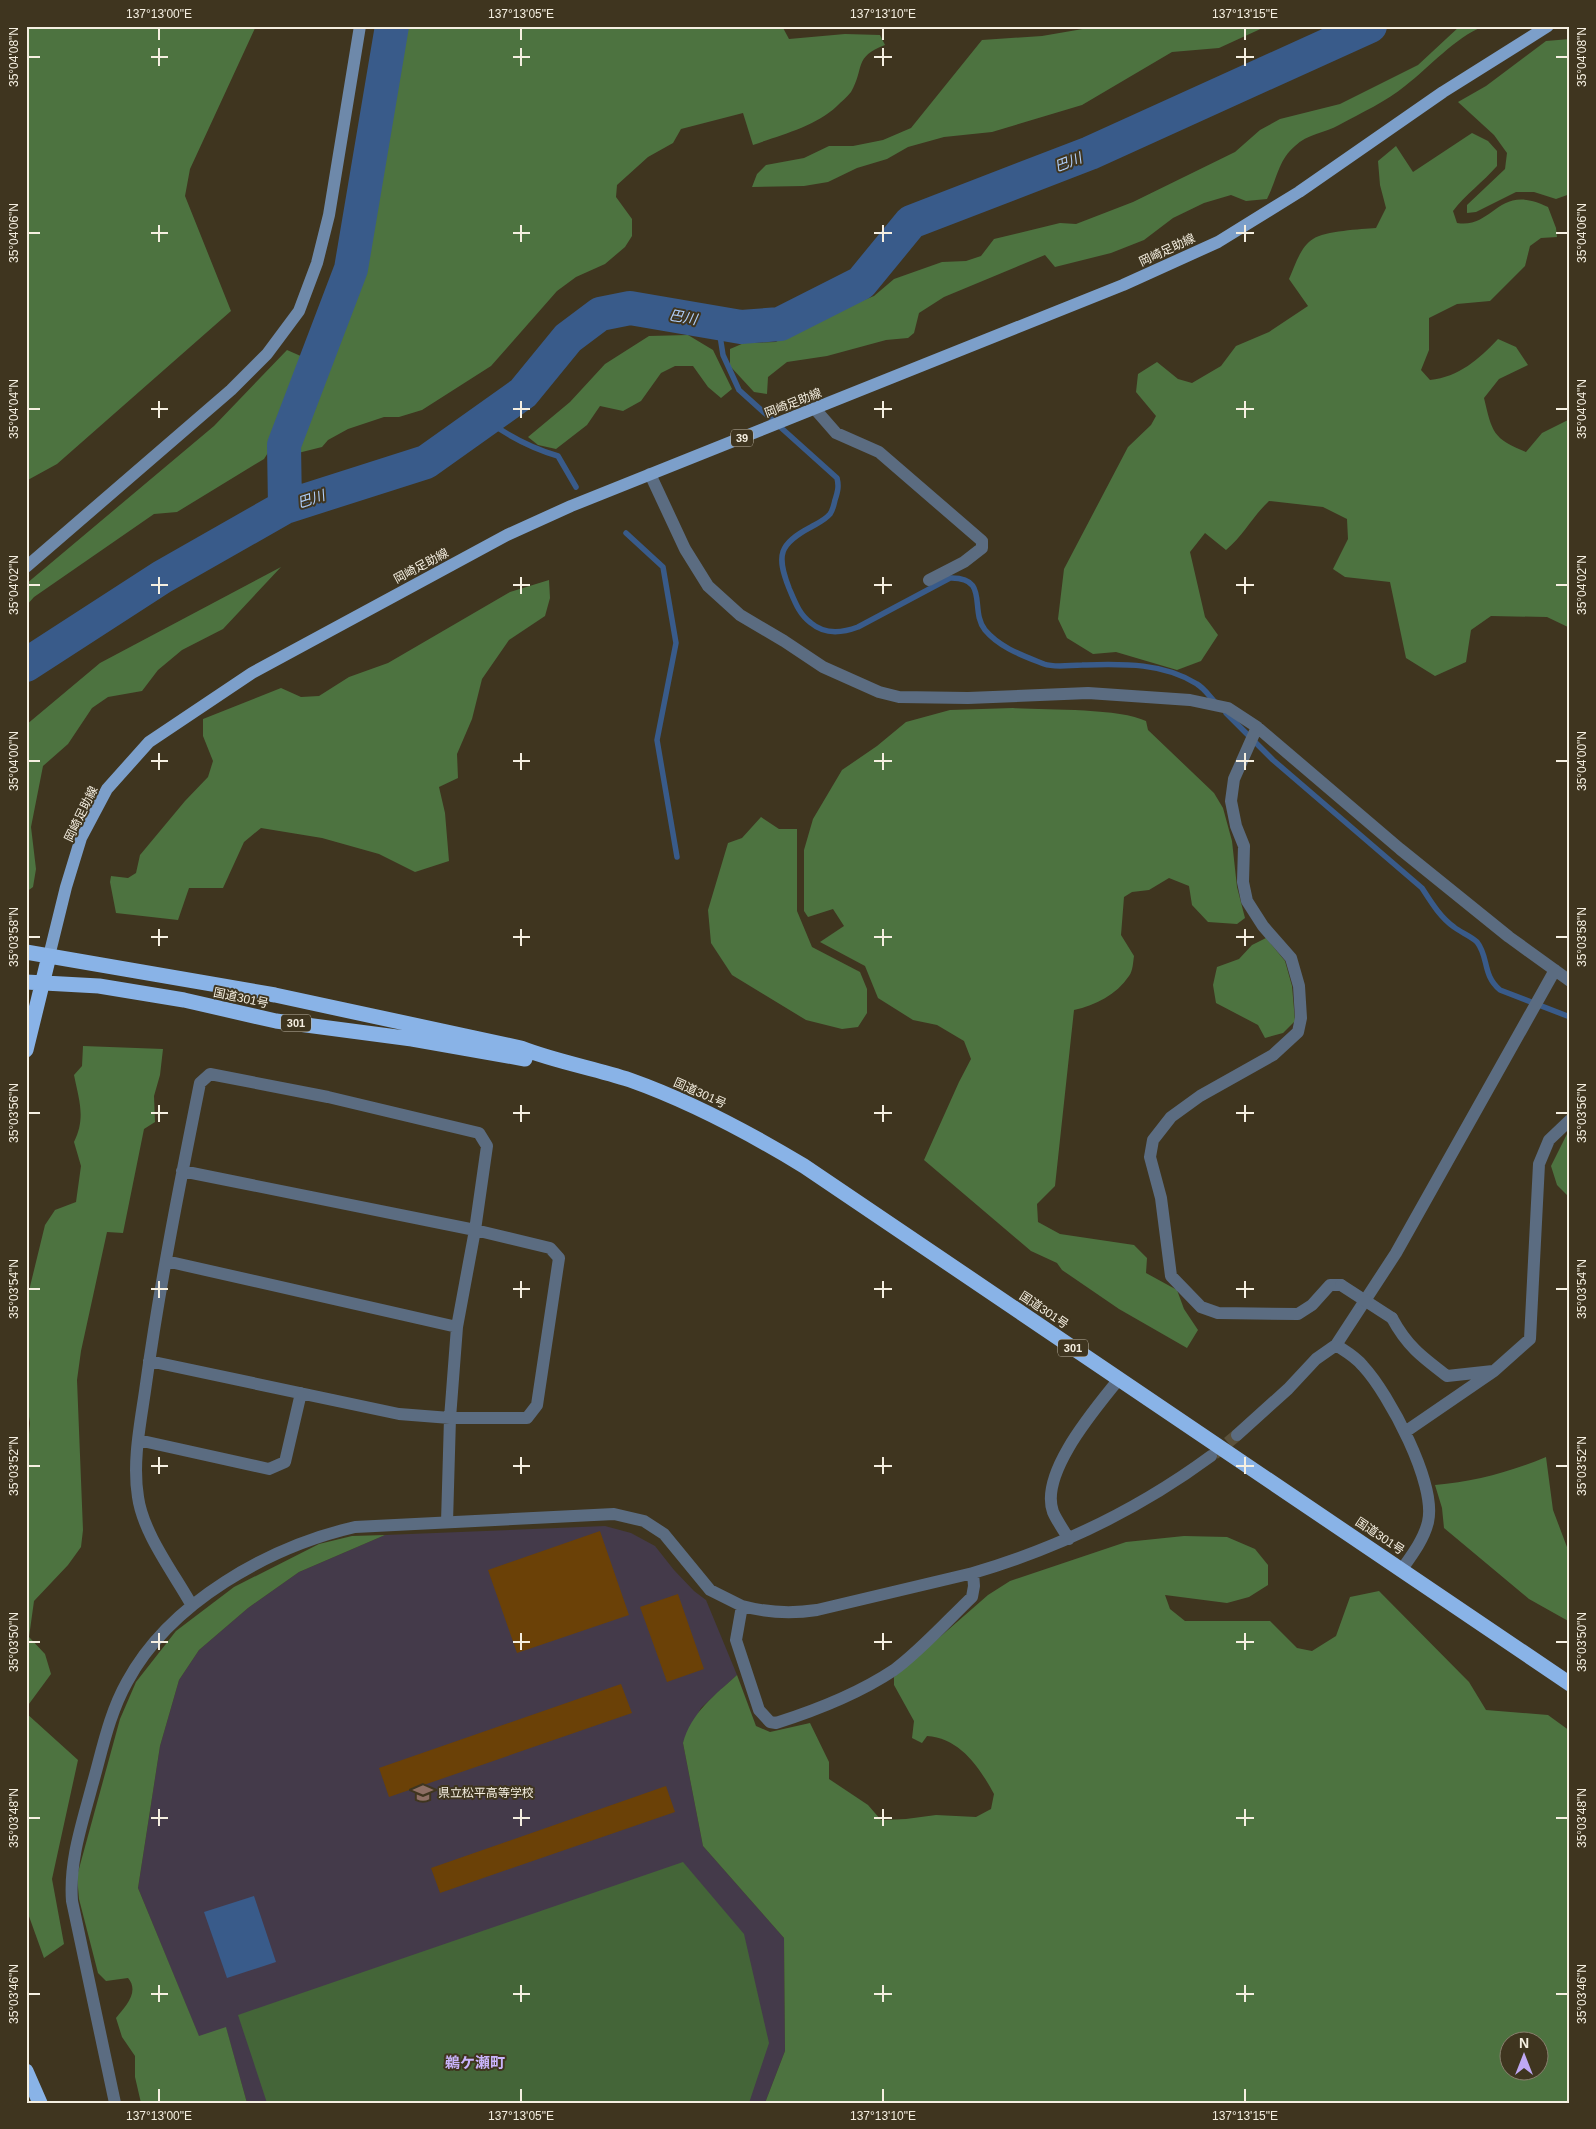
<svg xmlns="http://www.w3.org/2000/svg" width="1596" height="2129" font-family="Arial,'Noto Sans JP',sans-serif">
<rect width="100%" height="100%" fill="#3f351f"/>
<path fill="#443a4a" d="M605 1526 631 1533 655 1546 674 1570 694 1591 706 1600 737 1675 701 1708 683 1743 703 1846 784 1938 785 2051 765 2103H247L226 2028 199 2037 138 1888 160 1746 179 1680 199 1650 248 1608 299 1572 385 1535Z"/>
<path fill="#446538" d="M683 1862 744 1934 769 2043 749 2103H267L238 2015Z"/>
<path fill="#4d7340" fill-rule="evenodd" d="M26 26H256L190 169 185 196 231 311 57 464 26 481Z
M399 26H782L789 39 845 34 880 35 885 45C853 57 865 68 851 92 847 97 841 102 837 106 815 127 780 135 753 145L743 113 681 129 673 143 648 157 617 185 616 197 632 219V236L625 247 605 264 576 277 557 291 491 366 422 410 399 417H384L348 429 328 440 322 447 298 453 295 447 303 430 318 368 363 256Z
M1100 26H1267L1219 48 1172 52 1082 105 992 132 944 137 908 147 887 159 857 168 828 182 804 186 752 187 757 174 766 165 804 158 829 146H853L883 140 911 128 982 40 1042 36Z
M1460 26H1484C1454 38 1430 67 1405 86 1387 101 1361 113 1339 125 1325 133 1307 134 1295 146 1278 160 1277 180 1267 199L1246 201 1231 195 1204 203 1173 218 1144 240 1111 253 1055 267 1045 255 944 297 919 313 914 333 908 338 886 340 827 356 787 362 768 377 767 394 754 392 730 366V349L744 343 776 342 803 324 874 296 894 279 942 262 966 261 981 256 994 239 1060 223 1076 224 1133 202 1235 152 1260 130 1280 119 1340 104 1418 65Z
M1570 39V194L1556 199 1534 192H1516L1476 212 1467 213V205L1505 169 1507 153 1494 135 1458 102 1486 86 1546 41Z
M1472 133 1488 141 1497 151V166C1483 182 1466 194 1453 211L1457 223C1495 229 1497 182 1548 207L1556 228 1557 237 1541 238 1530 246 1525 266 1490 301 1457 304 1429 318V350L1421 370 1430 380C1459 377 1479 359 1498 339L1516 347 1528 365 1499 379 1484 398C1492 432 1493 439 1526 452L1542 433 1568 420 1570 416V628L1547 617 1491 616 1471 630 1466 662 1435 676 1406 658 1390 582 1345 577 1333 569 1348 539 1347 519 1323 507 1269 501C1252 517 1244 535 1226 550L1205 533 1190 552 1205 617 1218 635 1201 661 1177 670 1116 652 1093 654 1067 638 1058 619 1064 569 1128 447 1151 425 1156 416 1136 392 1138 374 1157 362 1178 379 1192 383 1221 366 1236 346 1269 332 1308 306 1289 279C1295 266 1300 247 1313 239 1325 231 1361 229 1376 228L1386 208 1380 185 1378 161 1396 146 1413 172Z
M688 335 713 350 732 389 721 398 708 387 693 366H675L661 373 641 401 623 411 600 406 587 425 556 449 538 445 528 437 570 402 605 364 649 336Z
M287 350 303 357V366L280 434 264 459 177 512 154 514 34 597 26 606V584L214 426Z
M281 567 223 629 182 650 158 670 142 691 108 697 92 708 68 744 43 766 31 827 36 869 33 887 26 892V725L100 663Z
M549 580 550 598 545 616 509 640 482 679 472 719 457 754 458 778 439 787 445 813 449 861 415 872 379 854 322 838 261 828 244 842 223 888H189L178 920 116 913 110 882 111 876 128 878 136 873 140 855 185 801 208 777 213 761 203 736V719L281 688 301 697 319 696 349 677 388 663 510 592Z
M1013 708C1046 710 1120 708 1146 721L1148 730 1214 793 1223 808 1232 841 1237 887 1245 918 1237 924 1208 922 1192 905 1189 886 1169 878 1149 890 1132 892 1124 897 1121 935 1134 956C1133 962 1133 971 1129 976 1116 995 1096 1005 1074 1010L1055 1186 1037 1204 1038 1222 1060 1234 1134 1245 1147 1258 1146 1273 1177 1290 1184 1309 1198 1330 1187 1348 1119 1309 1062 1270 1057 1263 1031 1251 924 1160 959 1082 971 1059 964 1041 937 1025 913 1020 878 998 865 966 820 942 844 926 833 909 808 917 804 911V850L813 819 842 770 877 746 906 722 950 710Z
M761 817 779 829H797V911L812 947 860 972 867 989V1013L858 1027 842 1029 806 1020 732 975 711 943 708 910 728 843 742 838Z
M1266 938 1285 961 1292 986 1295 1021 1283 1033 1265 1038 1258 1025 1216 1003 1213 985 1217 967 1239 959 1252 945Z
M83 1046 163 1049 160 1075 154 1096 155 1122 144 1129 123 1233 107 1232 81 1351 77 1380 83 1530 81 1547 68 1565 34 1601 29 1637 45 1654 51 1674 26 1708V1467L30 1423 26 1397V1303L45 1225 55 1210 76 1202 81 1166 74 1142C86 1118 79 1100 74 1075L82 1066Z
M1570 1128V1198L1557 1185 1551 1166Z
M1546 1457 1553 1510 1570 1555V1622L1529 1599 1444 1528 1442 1508 1435 1485C1473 1482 1510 1472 1546 1457Z
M385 1535 299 1572 248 1608 199 1650 179 1680 160 1746 138 1888 199 2036 226 2027 247 2103H141L135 2077V2056L122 2037 116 2018C125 2007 140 1992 128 1978L106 1981 98 1973 79 1899 77 1876 120 1719 136 1682 176 1631 234 1587 319 1544 352 1536Z
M1184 1536 1227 1537 1255 1549 1268 1565V1585L1249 1597 1227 1603 1165 1595 1170 1609 1185 1621H1270L1297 1648 1312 1651 1336 1636 1350 1597 1379 1591 1469 1682 1486 1710 1548 1715 1570 1731V2103H765L785 2051 784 1938 703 1846 683 1743C691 1713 715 1695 737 1675L756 1726 770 1732 810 1723 829 1762V1779L868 1805 881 1820 906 1819 936 1815 976 1817 991 1809 994 1794C980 1768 960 1738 927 1736L922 1743 912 1738 914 1721 894 1685V1677L988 1595 1010 1581 1126 1542ZM1508 2042H1538V2072H1508Z
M26 1713 78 1760 52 1879 64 1944 44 1958 26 1908Z"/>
<path fill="#395b8a" d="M254 1896 276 1962 227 1978 204 1912Z"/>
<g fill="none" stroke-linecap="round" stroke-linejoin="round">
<path stroke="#395b8a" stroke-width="5.5" d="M718 323 723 355 739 390 837 478C839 486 838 491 835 500 834 504 833 510 830 514 825 520 818 523 811 527 779 544 776 555 789 588 795 602 799 614 811 623 825 635 842 633 858 627L950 578C990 577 969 610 985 630 1000 648 1024 656 1044 664 1055 668 1070 665 1082 665 1121 664 1162 662 1197 684 1204 688 1210 697 1216 703
M485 419C508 436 531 448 558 456L576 487
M626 533 663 567 676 643 657 740 677 857
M1226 713 1273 760 1422 888C1431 902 1440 917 1454 927 1460 932 1471 936 1477 942 1489 957 1482 975 1500 990L1570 1017"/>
<path stroke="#395b8a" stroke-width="34" d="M285 507 284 445 351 269 392 26
M26 665 162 577 285 507 426 462 523 393 568 338 600 314 630 308 741 327 780 324 861 283 911 222 1090 153 1370 26"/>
</g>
<path fill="#6b4107" d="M600 1531 629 1615 517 1653 488 1570Z
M678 1594 704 1669 667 1682 640 1607Z
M621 1684 632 1713 389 1797 379 1768Z
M666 1786 675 1812 440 1893 431 1868Z"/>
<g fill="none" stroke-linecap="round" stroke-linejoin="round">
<path stroke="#5a513c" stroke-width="12" stroke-dasharray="12 6" stroke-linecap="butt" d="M1214 1454 1237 1435"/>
<path stroke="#5b6c81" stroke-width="12" d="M815 409 836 433 879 452 982 541V548L964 562 929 580
M650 474 685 549 708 586 740 615 784 641 823 667 879 692 899 697 968 698 1088 693 1190 700 1228 708 1257 727 1400 849 1509 937 1570 981
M1257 727 1234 779 1231 801 1236 826 1244 846 1243 882 1247 901 1263 926 1291 958 1299 986 1301 1018 1298 1032 1273 1055 1200 1096 1171 1117 1153 1140 1150 1157 1161 1198 1171 1276 1201 1307 1218 1313 1298 1314 1312 1305 1330 1285H1341
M166 1261 457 1327
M1392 1318C1407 1346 1422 1357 1447 1376L1493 1371
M1336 1345 1396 1253 1555 970
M149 1361 399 1414 450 1418H527L537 1405 559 1258 550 1248 475 1230 182 1171
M1405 1432 1494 1371 1530 1339 1539 1164 1549 1140 1570 1120
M1237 1435 1288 1389 1316 1359 1336 1345C1345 1351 1356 1357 1363 1366 1389 1394 1437 1484 1428 1522 1424 1539 1412 1555 1402 1569
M138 1440 269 1469 285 1462 301 1393
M1069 1539C1064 1531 1057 1521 1053 1512 1039 1473 1096 1408 1119 1379
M191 1604C173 1572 143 1533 138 1497 132 1460 141 1421 146 1384 160 1283 180 1183 200 1083L210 1074 328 1097 479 1133 487 1146 475 1230 457 1327 450 1418 447 1522
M742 1606C768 1613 790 1614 817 1610L973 1573
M115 2103 72 1901C69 1861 82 1824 92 1786 102 1751 109 1714 127 1682 170 1602 269 1547 355 1527L614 1514 644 1521 664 1534 710 1590 742 1606 736 1640 759 1710 770 1722 776 1723C817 1710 858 1694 894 1670 919 1652 949 1619 972 1597L974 1586 973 1573C1058 1548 1139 1509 1211 1456"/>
<path stroke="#6e89aa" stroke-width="12" d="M26 567 231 390 267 354 299 311 317 263 329 215 360 26"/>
<path stroke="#7c9fca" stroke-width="12" d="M49 956 66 887 81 838 107 789 149 742 252 673 507 535 571 506 1123 285 1218 242 1299 192 1443 92 1548 26"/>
<path stroke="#89b3e7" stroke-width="15" d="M26 952 275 995 521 1048C557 1062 594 1068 630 1080 692 1102 748 1132 804 1166L1570 1684
M26 982 99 986 184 1000 276 1021 412 1039 525 1059
M26 1050 49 956
M26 2071 40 2103"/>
<path stroke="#5b6c81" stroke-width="12" d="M1341 1285 1392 1318"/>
</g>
<path fill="none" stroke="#f5efe1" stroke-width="2" d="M159 28V40M521 28V40M883 28V40M1245 28V40M159 48V66M521 48V66M883 48V66M1245 48V66M28 57H40M151 57H168M513 57H530M874 57H892M1236 57H1254M1556 57H1568M159 225V242M521 225V242M883 225V242M1245 225V242M28 233H40M151 233H168M513 233H530M874 233H892M1236 233H1254M1556 233H1568M159 401V418M521 401V418M883 401V418M1245 401V418M28 409H40M151 409H168M513 409H530M874 409H892M1236 409H1254M1556 409H1568M159 577V594M521 577V594M883 577V594M1245 577V594M28 585H40M151 585H168M513 585H530M874 585H892M1236 585H1254M1556 585H1568M159 753V770M521 753V770M883 753V770M1245 753V770M28 761H40M151 761H168M513 761H530M874 761H892M1236 761H1254M1556 761H1568M159 929V946M521 929V946M883 929V946M1245 929V946M28 937H40M151 937H168M513 937H530M874 937H892M1236 937H1254M1556 937H1568M159 1105V1122M521 1105V1122M883 1105V1122M1245 1105V1122M28 1113H40M151 1113H168M513 1113H530M874 1113H892M1236 1113H1254M1556 1113H1568M159 1281V1298M521 1281V1298M883 1281V1298M1245 1281V1298M28 1289H40M151 1289H168M513 1289H530M874 1289H892M1236 1289H1254M1556 1289H1568M159 1457V1474M521 1457V1474M883 1457V1474M1245 1457V1474M28 1466H40M151 1466H168M513 1466H530M874 1466H892M1236 1466H1254M1556 1466H1568M159 1633V1650M521 1633V1650M883 1633V1650M1245 1633V1650M28 1642H40M151 1642H168M513 1642H530M874 1642H892M1236 1642H1254M1556 1642H1568M159 1809V1826M521 1809V1826M883 1809V1826M1245 1809V1826M28 1818H40M151 1818H168M513 1818H530M874 1818H892M1236 1818H1254M1556 1818H1568M159 1985V2002M521 1985V2002M883 1985V2002M1245 1985V2002M28 1994H40M151 1994H168M513 1994H530M874 1994H892M1236 1994H1254M1556 1994H1568M159 2089V2102M521 2089V2102M883 2089V2102M1245 2089V2102"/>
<defs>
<symbol id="school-bare" viewBox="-9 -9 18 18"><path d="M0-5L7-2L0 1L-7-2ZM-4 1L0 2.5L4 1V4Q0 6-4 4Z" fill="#8d6e63" stroke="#3f351f" stroke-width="2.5" paint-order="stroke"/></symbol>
</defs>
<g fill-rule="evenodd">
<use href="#school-bare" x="409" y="1779" width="28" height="28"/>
</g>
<g text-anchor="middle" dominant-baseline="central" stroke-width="4" stroke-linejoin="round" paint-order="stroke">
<g fill="#3f351f" stroke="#beb7a7" stroke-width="1">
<rect x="731" y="429.5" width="22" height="17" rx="4"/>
<rect x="281" y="1014.5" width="30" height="17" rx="4"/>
<rect x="1058" y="1339.5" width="30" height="17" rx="4"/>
</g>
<g font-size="11" font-weight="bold" fill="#f5efe1">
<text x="742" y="438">39</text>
<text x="296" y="1023">301</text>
<text x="1073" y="1348">301</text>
</g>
<g font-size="12" fill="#f5efe1" stroke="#3f351f">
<text transform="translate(1167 250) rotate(-25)">岡崎足助線</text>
<text transform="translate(793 403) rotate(-21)">岡崎足助線</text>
<text transform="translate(421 566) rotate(-28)">岡崎足助線</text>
<text transform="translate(81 814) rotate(-64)">岡崎足助線</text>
<text transform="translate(241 998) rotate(12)">国道301号</text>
<text transform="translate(700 1093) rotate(24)">国道301号</text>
<text transform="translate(1044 1310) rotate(34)">国道301号</text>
<text transform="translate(1380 1536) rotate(34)">国道301号</text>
</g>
<g font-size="12" fill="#f5efe1" stroke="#3f351f" text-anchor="start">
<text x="438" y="1793">県立松平高等学校</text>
</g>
<g font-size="14" font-style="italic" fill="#b0cffb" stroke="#3f351f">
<text transform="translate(1068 162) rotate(-21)">巴川</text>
<text transform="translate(683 317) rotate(10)">巴川</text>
<text transform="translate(311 499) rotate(-18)">巴川</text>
</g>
<g font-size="15" font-weight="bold" fill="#c9b4fb" stroke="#3f351f">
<text x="475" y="2062">鵜ケ瀬町</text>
</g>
</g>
<rect width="1596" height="2129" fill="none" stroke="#3f351f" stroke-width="55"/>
<g transform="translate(1524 2056)"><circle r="24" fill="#3f351f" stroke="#887f6d"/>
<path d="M0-4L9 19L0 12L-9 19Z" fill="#bfa8f4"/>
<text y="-8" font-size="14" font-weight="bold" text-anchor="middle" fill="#f5efe1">N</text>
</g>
<rect x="28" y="28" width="1540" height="2074" fill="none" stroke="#f5efe1" stroke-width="2"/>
<g font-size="12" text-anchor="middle" fill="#f5efe1">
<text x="159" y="18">137°13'00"E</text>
<text x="521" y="18">137°13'05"E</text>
<text x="883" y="18">137°13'10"E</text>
<text x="1245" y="18">137°13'15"E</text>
<text transform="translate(14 57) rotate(-90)" y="4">35°04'08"N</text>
<text transform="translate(1582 57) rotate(-90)" y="4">35°04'08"N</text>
<text transform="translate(14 233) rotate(-90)" y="4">35°04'06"N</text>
<text transform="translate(1582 233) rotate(-90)" y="4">35°04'06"N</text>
<text transform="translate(14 409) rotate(-90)" y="4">35°04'04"N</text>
<text transform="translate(1582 409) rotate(-90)" y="4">35°04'04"N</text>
<text transform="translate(14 585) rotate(-90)" y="4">35°04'02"N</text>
<text transform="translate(1582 585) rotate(-90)" y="4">35°04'02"N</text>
<text transform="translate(14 761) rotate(-90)" y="4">35°04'00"N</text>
<text transform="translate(1582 761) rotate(-90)" y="4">35°04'00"N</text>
<text transform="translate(14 937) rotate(-90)" y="4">35°03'58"N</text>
<text transform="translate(1582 937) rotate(-90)" y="4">35°03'58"N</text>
<text transform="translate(14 1113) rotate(-90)" y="4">35°03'56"N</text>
<text transform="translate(1582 1113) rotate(-90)" y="4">35°03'56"N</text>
<text transform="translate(14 1289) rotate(-90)" y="4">35°03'54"N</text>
<text transform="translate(1582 1289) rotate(-90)" y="4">35°03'54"N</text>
<text transform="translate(14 1466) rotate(-90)" y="4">35°03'52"N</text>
<text transform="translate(1582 1466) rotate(-90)" y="4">35°03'52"N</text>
<text transform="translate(14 1642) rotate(-90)" y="4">35°03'50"N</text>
<text transform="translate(1582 1642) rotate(-90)" y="4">35°03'50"N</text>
<text transform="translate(14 1818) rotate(-90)" y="4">35°03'48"N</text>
<text transform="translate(1582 1818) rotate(-90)" y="4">35°03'48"N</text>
<text transform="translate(14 1994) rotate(-90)" y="4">35°03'46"N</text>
<text transform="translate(1582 1994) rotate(-90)" y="4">35°03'46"N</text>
<text x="159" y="2120">137°13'00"E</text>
<text x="521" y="2120">137°13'05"E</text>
<text x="883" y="2120">137°13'10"E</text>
<text x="1245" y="2120">137°13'15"E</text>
</g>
</svg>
